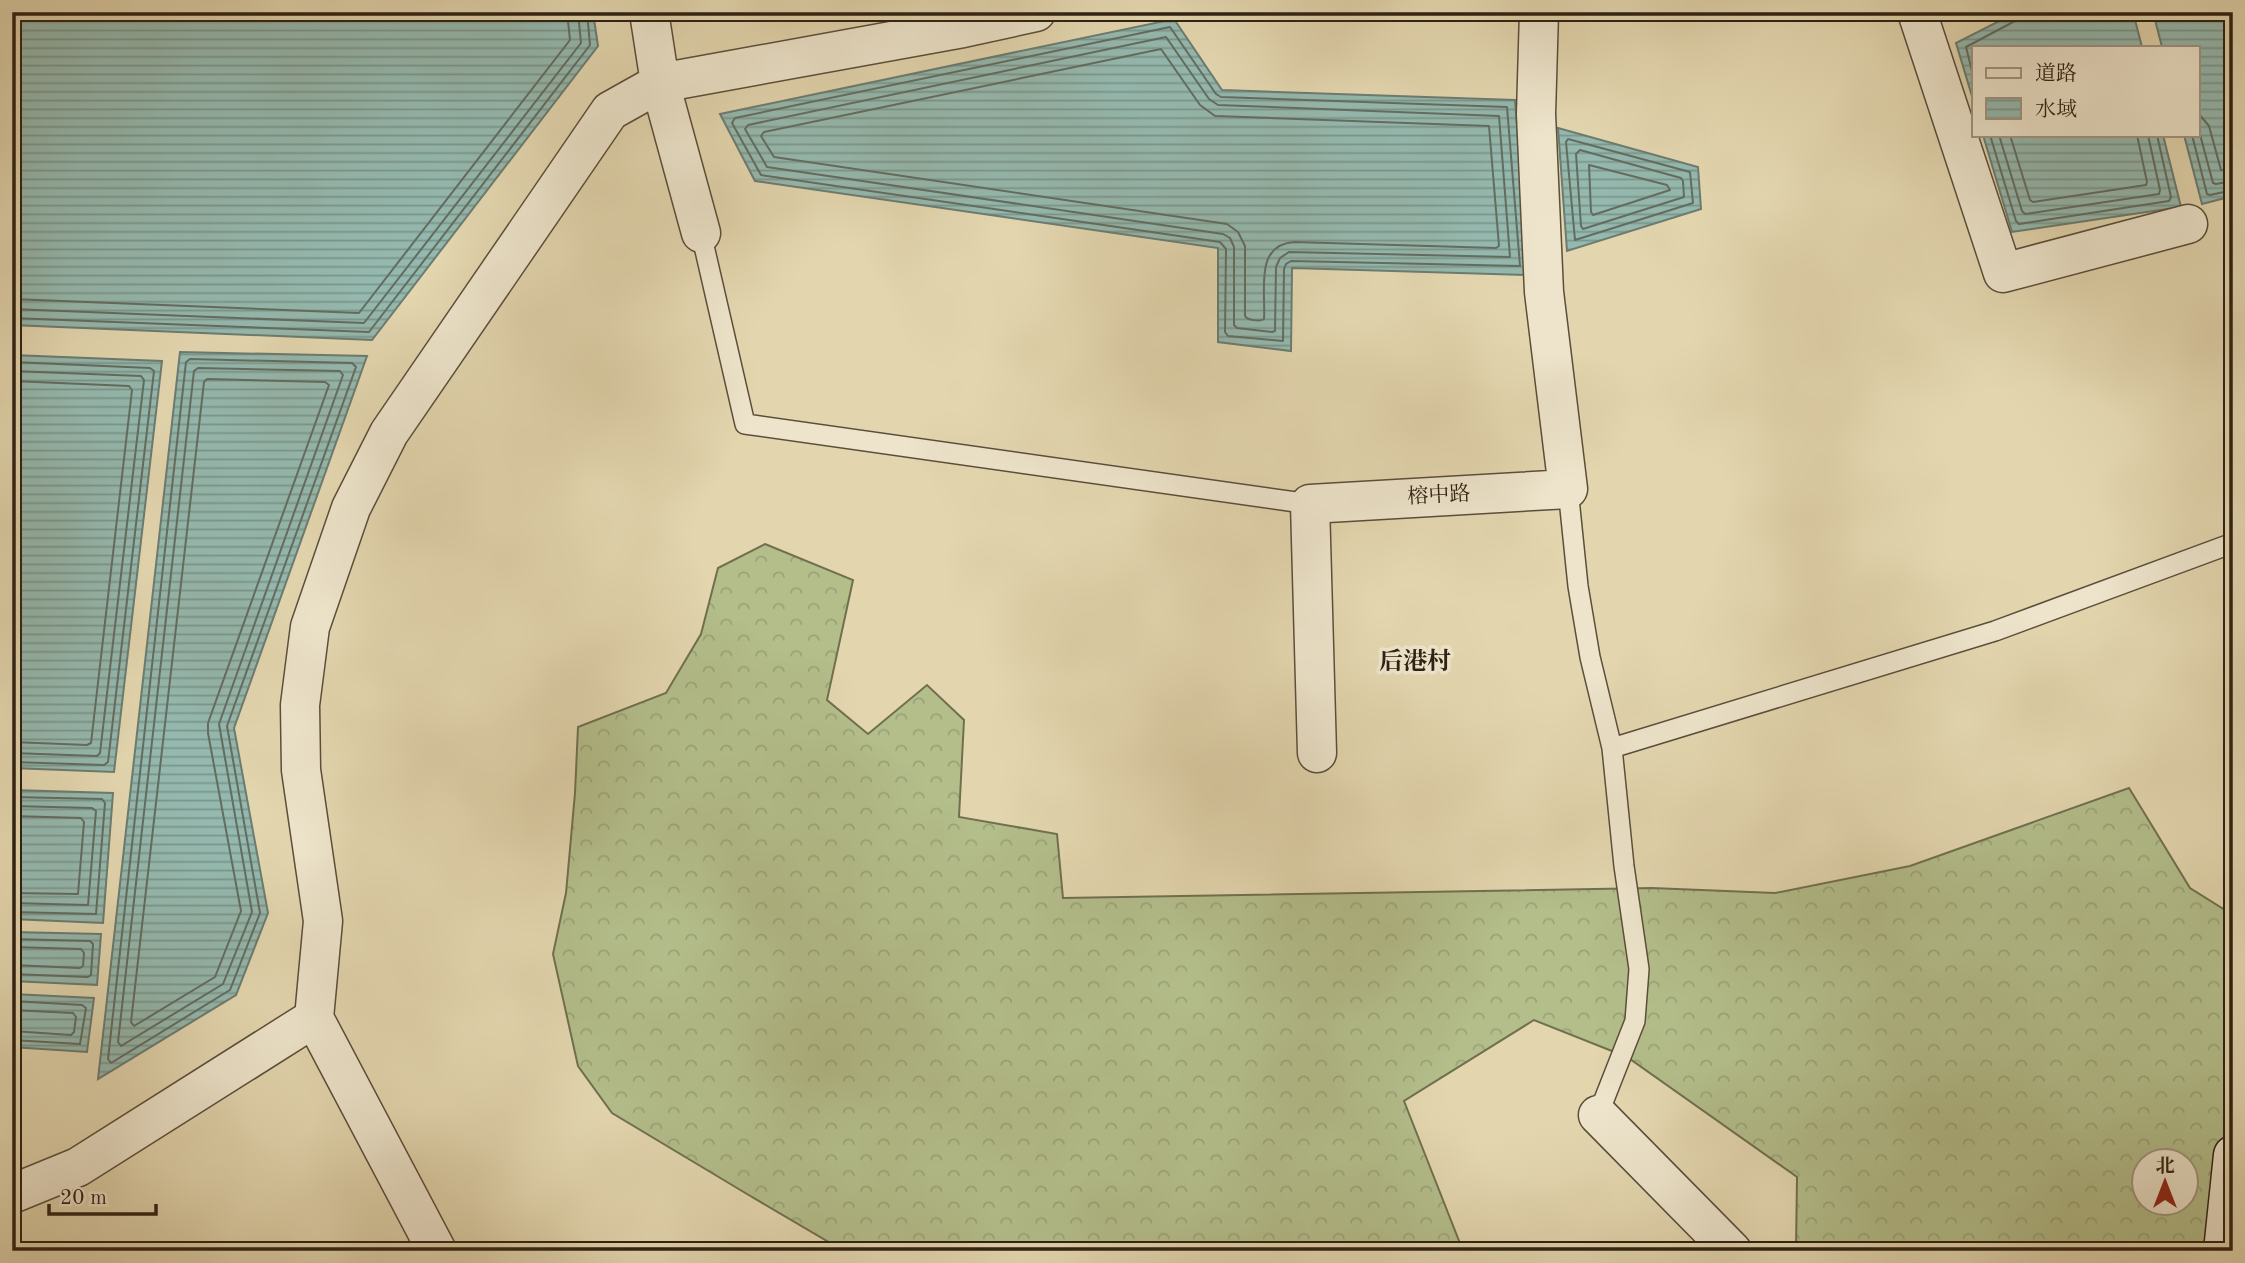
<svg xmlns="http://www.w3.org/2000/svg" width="2245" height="1263" font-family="'Old Standard TT','Noto Serif SC',serif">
<defs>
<pattern id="forest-crowns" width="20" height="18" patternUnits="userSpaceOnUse" patternTransform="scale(1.75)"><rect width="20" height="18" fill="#b3be8b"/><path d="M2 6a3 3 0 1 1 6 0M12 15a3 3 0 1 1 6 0" fill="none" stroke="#9aa377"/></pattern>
<pattern id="water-rules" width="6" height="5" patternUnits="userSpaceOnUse" patternTransform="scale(1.75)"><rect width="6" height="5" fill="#95b9af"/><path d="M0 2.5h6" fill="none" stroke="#7a968d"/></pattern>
</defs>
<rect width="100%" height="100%" fill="#e3d6af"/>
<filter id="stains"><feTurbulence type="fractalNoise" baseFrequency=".00286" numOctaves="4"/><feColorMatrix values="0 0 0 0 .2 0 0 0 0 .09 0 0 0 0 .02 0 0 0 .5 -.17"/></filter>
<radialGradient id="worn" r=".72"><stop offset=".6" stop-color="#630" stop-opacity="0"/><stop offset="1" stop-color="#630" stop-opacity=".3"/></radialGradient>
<path fill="url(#forest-crowns)" stroke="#70704f" stroke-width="2" fill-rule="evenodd" d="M765 544 853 580 827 700 868 734 927 685 964 720 959 817 1057 834 1063 898 1652 888 1775 893 1910 866 2129 788 2190 888 2233 915V1251H1796L1797 1177 1627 1057 1534 1020 1404 1101 1463 1251H844L747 1194 612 1113 578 1066 553 954 566 893 575 793 578 727 666 693 701 634 718 568ZM2144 1162H2186V1204H2144Z"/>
<path fill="url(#water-rules)" stroke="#6c7c71" stroke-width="2" d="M12 12H593L598 46 372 340 12 325Z
M690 12H833L770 21 690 19Z
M2017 12H2133L2142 47H1974V103L1956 43Z
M2153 12H2233V196L2202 204 2184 135H2198V47H2162Z
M1174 19 1222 90 1515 100 1528 275 1292 268 1291 351 1218 342V248L755 181 720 114Z
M1558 128 1698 167 1701 209 1567 251Z
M1983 135H2163L2181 207 2012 232Z
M180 352 367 356 234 728 268 913 236 995 98 1079Z
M12 355 162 361 114 772 12 768Z
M12 790 113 793 103 923 12 919Z
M12 932 101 934 97 985 12 981Z
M12 994 94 998 87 1052 12 1047Z"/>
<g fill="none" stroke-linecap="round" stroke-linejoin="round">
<path stroke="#626d61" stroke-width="2" d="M698 12 769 14 783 12
M1170 27 1216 94 1221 97 1507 107 1520 266 1291 261 1286 264 1284 269 1283 341 1228 336 1225 332 1226 249 1220 242 761 175 732 123 735 118Z
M1166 37 1209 99 1218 105 1499 116 1510 257 1289 252 1280 258 1276 267 1275 331 1272 332 1237 328 1234 325V247L1230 238 1223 234 767 167 745 129 748 125Z
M1161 49 1200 105 1215 116 1489 126 1499 246 1496 248 1294 242C1254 245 1266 291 1264 319 1260 322 1247 320 1245 316V246L1238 232 1227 224 774 157 761 136 764 132Z
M1974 79 1966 47 2015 21 2018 12
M2198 113 2209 126 2221 170 2233 171
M2198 127 2213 183 2216 184 2233 181
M1990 135 2016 221 2019 224 2169 201 2171 197 2157 135
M1999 135 2022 211 2025 214 2159 194 2160 190 2148 135
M2010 135 2030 200 2033 202 2146 185 2147 182 2137 135
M2192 135 2207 194 2210 195 2233 190
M1568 139 1690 172 1693 203 1575 240 1566 142Z
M1580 150 1681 178 1683 181 1684 197 1583 229 1581 226 1576 154Z
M1589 165 1667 185 1670 190 1593 215 1591 212Z
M12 299 359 313 570 40 567 12
M12 309 364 323 581 43 578 12
M12 318 369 332 590 45 587 12
M190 359 352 363 356 367 227 726 260 913 230 990 111 1063 108 1059 186 362Z
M12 362 150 368 154 371 108 762 104 765 12 762
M198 368 340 371 343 375 219 724 252 912 223 984 121 1046 118 1042 194 371Z
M12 371 141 376 144 380 100 753 97 756 12 753
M207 379 325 382 329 385 208 723V733L241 911 215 977 134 1026 131 1022 204 382Z
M12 381 129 386 132 390 91 743 87 745 12 742
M12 797 102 799 105 803 96 914 12 912
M12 806 92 808 96 811 88 905 12 903
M12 816 81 818 84 822 78 894 12 893
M12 939 90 941 93 944 91 975 88 977 12 974
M12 947 81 949 84 953 83 966 80 968 12 965
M12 1001 82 1005 86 1008 80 1044 12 1040
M12 1010 73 1013 76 1017 74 1032 71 1035 12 1031"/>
<defs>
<path id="service" d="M701 233 745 424 1310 504
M1568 489 1578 586 1590 657 1612 748 1624 866 1639 969 1635 1021 1598 1115
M1612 748 1995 631 2233 543"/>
<path id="minor" d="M1917 12 2003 273 2188 224
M660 83 701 233
M1317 753 1310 504 1568 489 1544 292 1536 114 1539 12
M1598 1115 1732 1251"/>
<path id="tertiary" d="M649 12 660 83
M314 1018 323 921 301 770 300 705 310 627 351 508 389 433 610 111 660 83 963 28 1036 12
M12 1194 78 1167 314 1018 437 1251"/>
<path id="secondary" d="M2223 1251 2233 1155"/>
</defs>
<use href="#service" stroke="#5b4e3a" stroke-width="22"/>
<use href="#minor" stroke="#5b4e3a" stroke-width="41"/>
<use href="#tertiary" stroke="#5b4e3a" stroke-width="41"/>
<use href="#secondary" stroke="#2e2113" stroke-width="41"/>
<use href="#service" stroke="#ede4cb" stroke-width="19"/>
<use href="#minor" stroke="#ede4cb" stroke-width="38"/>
<use href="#tertiary" stroke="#ede4cb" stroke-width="38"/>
<use href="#secondary" stroke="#ede4cb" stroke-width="38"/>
</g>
<g text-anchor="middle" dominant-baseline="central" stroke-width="7" stroke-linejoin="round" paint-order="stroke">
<g font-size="21" fill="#2e2113" stroke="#ede4cb">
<text transform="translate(1439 496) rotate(-3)">榕中路</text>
</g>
<g font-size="24" font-weight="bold" fill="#2e2113" stroke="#ede4cb">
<text x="1415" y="663">后港村</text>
</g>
</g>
<rect width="2245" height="1263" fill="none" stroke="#e3d6af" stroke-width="42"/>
<rect x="14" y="14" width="2217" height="1235" fill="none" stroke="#2e2113" stroke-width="3.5"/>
<rect x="21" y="21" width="2203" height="1221" fill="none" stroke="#2e2113" stroke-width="2"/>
<rect x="1972" y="46" width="228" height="91" fill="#ede4cb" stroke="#a19681" stroke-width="2"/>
<rect x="1986" y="68" width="35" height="10" fill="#ede4cb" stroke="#a19681" stroke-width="2"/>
<text x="2035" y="80" font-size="21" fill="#2e2113">道路</text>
<rect x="1986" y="98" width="35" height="21" fill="url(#water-rules)" stroke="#a19681" stroke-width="2"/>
<text x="2035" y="116" font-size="21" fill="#2e2113">水域</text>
<g transform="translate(2165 1182)"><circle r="33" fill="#ede4cb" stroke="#a19681" stroke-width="2"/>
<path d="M0-5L12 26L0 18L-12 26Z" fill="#8f2418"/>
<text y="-10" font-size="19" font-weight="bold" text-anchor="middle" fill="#2e2113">北</text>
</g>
<path d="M49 1204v10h107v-10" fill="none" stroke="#2e2113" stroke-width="3.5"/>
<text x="60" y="1204" font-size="21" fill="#2e2113" stroke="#ede4cb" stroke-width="5" paint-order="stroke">20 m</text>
<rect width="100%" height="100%" filter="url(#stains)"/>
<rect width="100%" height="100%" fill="url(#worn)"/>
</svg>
